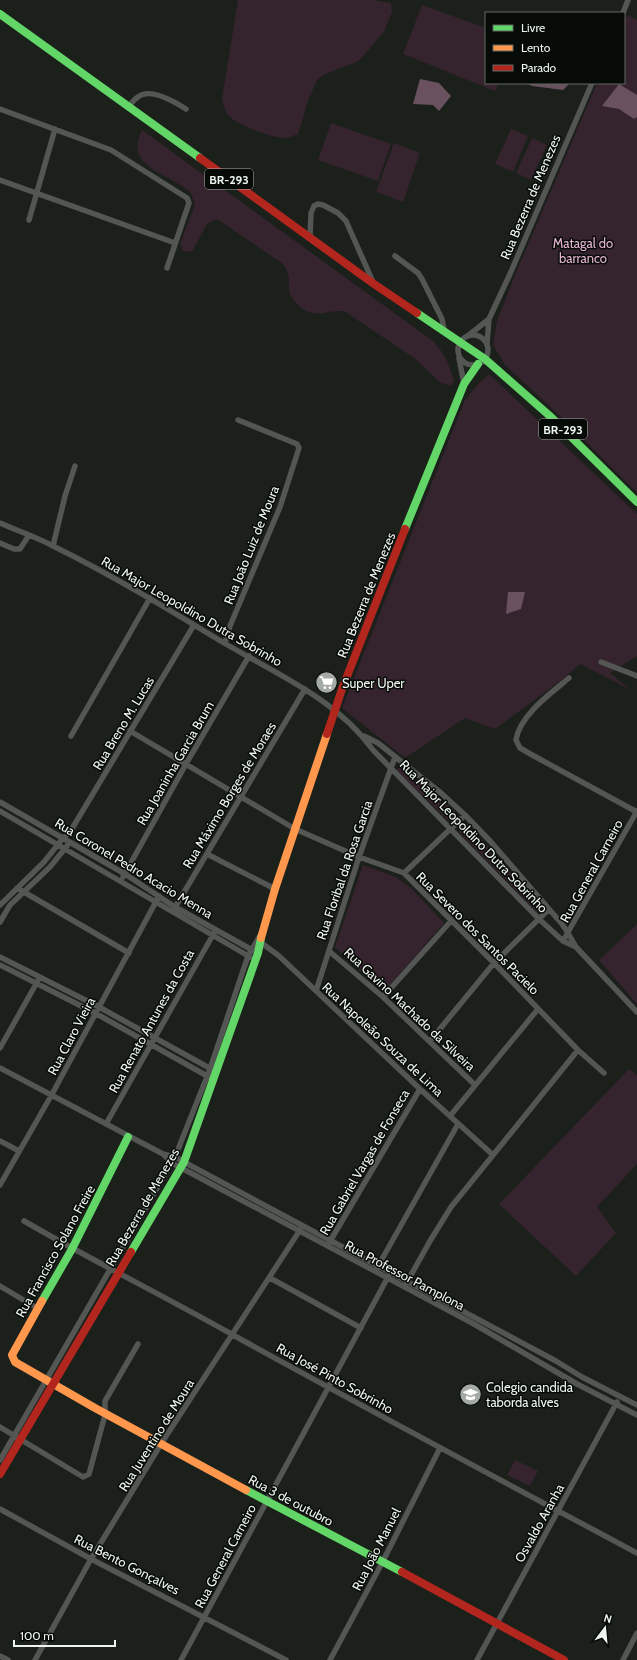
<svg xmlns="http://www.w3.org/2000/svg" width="637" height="1660" font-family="Cabin,sans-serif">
<rect width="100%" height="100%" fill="#1b201b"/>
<path fill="#35232d" d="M238 0H372L391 3 392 12 384 32 364 55 357 62 325 74 317 80 308 101 298 134C294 135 290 138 286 138 272 138 243 127 231 118 225 113 224 106 222 99Z
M422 5 486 28V83H499L495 91 403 54Z
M627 15 637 20V493L558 414 505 365 493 345 497 321 515 275 597 83H624V22Z
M331 123 391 144 378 181 318 160Z
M511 129 528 136 513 172 495 164Z
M142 130 433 341C445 354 449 363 454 381L451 386 441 383 414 358 344 311C324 310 315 321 297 304 294 301 290 296 289 291 288 278 291 276 283 264L217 219 207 224 192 252 183 251 180 244 195 205C193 201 192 194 189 191 168 173 123 167 142 130Z
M532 138 547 145 531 180 516 173Z
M394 143 420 153 403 202 376 192Z
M489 374 637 514V656L610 673 631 690 580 664 564 678 495 729 465 718 405 758 342 708 465 400 479 383Z
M399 767 453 809 456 813 455 817 451 821 447 819 397 771Z
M461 823 467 824 502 862 541 908V911L538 913 536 911 459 832V826Z
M363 865 396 877 411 888 444 923 383 993 335 947Z
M637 924V1004L599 960Z
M629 1069 637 1075V1164L597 1207 616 1233 576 1276 499 1204Z
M515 1460 538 1471 530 1486 507 1475Z"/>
<path fill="#69515f" d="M420 79 439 83 451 96 439 111 433 105 413 104Z
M526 83H570L563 90 532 86Z
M619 84 637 95V117L634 119 619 109 602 106Z
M508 592H525L521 609 506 614Z"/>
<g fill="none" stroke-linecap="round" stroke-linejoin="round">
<path stroke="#535653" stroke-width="5.5" d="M623 13 628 0
M129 106C132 103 134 99 138 97 150 87 175 102 186 109
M0 109 111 150 187 198 189 203 167 268
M0 180 175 243
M29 220 55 129
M310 237 311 213 314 206 318 204 323 205 338 213 346 221 373 282
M395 256 418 273 422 279 442 319 444 330
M458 350a15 15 0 1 1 30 0a15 15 0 1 1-30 0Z
M469 335 489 319
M487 344 489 319 510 274 592 83
M459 358 464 384
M0 523C18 531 36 537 53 546 112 575 168 609 224 643 277 674 336 699 373 750L539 919 563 941 576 947
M0 543 14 549H20L29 535
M53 546 65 496 75 466
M225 643 230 626 280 507 299 448 297 444 238 420
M601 662 637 676
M569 678C551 693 519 716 516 740L520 748 534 756 637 812
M130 731 295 829 359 857 404 873 494 963 578 1050 604 1073
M71 736 150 598
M364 736 378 743 441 793 465 815 491 842 562 924 568 933 576 947 637 1012
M0 802 125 874 175 907 254 951
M0 811 250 957
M207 854 275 889
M404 873 465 815
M123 877 186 764 249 656
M17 888 129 953
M0 905 44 862 63 838 70 832 194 625
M174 909 305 689
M0 922 10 905 50 867 67 846
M259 941 279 956 420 1089 493 1155
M563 941 637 811
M329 951 383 997 475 1085
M0 957 99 1007 213 1070
M0 965 95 1013 209 1077
M316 991 359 857 395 757
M383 997 451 921
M430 1041 494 963 549 909
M0 1048 40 977
M0 1068 163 1154 175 1157 184 1162 378 1266 556 1361 582 1377 637 1405
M450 1116 538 1009
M106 1124 214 933
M0 1141 19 1151
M163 1154 172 1163 474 1324 577 1384 637 1415
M0 1185 51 1096 159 896
M24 1221C93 1261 164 1296 233 1335 367 1409 502 1481 637 1553
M329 1243 420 1089
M377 1268 458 1124
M270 1278 361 1328
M406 1284 430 1241 451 1207 578 1050
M0 1286 37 1308
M0 1427 83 1477 89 1474 105 1415V1401L138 1344
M0 1460 175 1157 210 1069 248 956 261 934
M0 1509 91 1559 286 1660
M0 1656 8 1660
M35 1660 91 1559 161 1444 300 1230
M181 1660 388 1277
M330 1660 382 1563 440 1448
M477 1660 617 1402
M623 1660 637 1633"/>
<path stroke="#63d668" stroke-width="8" d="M0 14 200 158
M417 313 485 359 551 417 637 502
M405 529 464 384 478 364
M131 1252 184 1162 258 953 261 938
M42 1301 72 1249 128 1137
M246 1490 402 1572"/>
<path stroke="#ff974d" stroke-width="8" d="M261 938 275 889 327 734
M42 1301 12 1355 15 1362 95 1408 246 1490"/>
<path stroke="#b3261e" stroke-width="8" d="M200 158 374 284 417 313
M327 734 342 689 405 529
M0 1474 131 1252
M402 1572 564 1660"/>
</g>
<defs>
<symbol id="supermarket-disc" viewBox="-11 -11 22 22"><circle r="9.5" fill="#a4aaa4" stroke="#070b07"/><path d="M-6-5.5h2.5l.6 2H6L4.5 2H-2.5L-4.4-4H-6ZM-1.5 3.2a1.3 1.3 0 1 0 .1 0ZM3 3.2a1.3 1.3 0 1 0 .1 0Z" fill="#fff"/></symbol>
<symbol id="school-disc" viewBox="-11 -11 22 22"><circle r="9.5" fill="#a4aaa4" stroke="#070b07"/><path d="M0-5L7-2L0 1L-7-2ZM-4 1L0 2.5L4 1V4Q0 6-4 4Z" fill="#fff"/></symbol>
</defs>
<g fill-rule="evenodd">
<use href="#supermarket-disc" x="314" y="670" width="25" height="25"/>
<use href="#school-disc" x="458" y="1382" width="25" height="25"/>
</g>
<g text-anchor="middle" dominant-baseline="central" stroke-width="3" stroke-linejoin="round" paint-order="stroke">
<g fill="#070b07" stroke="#a8afa9" stroke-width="1">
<rect x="205" y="169" width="48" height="20" rx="3"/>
<rect x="539" y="419" width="48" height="20" rx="3"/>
</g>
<g font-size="12" font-weight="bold" fill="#edf5ee">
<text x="229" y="179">BR-293</text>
<text x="563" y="429">BR-293</text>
</g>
<g font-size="13" fill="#edf5ee" stroke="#070b07">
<text transform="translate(530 197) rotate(-67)">Rua Bezerra de Menezes</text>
<text transform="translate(251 545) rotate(-68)">Rua João Luiz de Moura</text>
<text transform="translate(366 595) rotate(-68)">Rua Bezerra de Menezes</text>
<text transform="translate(192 611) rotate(30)">Rua Major Leopoldino Dutra Sobrinho</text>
<text transform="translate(123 723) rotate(-59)">Rua Breno M. Lucas</text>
<text transform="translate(175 763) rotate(-60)">Rua Joaninha Garcia Brum</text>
<text transform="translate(229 795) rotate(-59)">Rua Máximo Borges de Moraes</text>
<text transform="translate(474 836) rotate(46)">Rua Major Leopoldino Dutra Sobrinho</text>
<text transform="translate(134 868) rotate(31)">Rua Coronel Pedro Acacio Menna</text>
<text transform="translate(344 870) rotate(-71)">Rua Floribal da Rosa Garcia</text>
<text transform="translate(591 871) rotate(-61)">Rua General Carneiro</text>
<text transform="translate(478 933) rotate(45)">Rua Severo dos Santos Pacielo</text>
<text transform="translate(410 1009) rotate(43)">Rua Gavino Machado da Silveira</text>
<text transform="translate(151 1021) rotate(-61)">Rua Renato Antunes da Costa</text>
<text transform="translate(71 1036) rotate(-62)">Rua Claro Vieira</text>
<text transform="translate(383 1039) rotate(43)">Rua Napoleão Souza de Lima</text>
<text transform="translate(364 1162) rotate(-60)">Rua Gabriel Vargas de Fonseca</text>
<text transform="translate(142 1207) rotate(-60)">Rua Bezerra de Menezes</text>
<text transform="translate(55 1251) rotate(-61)">Rua Francisco Solano Freire</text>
<text transform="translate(405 1275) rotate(28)">Rua Professor Pamplona</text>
<text transform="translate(335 1378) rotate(29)">Rua José Pinto Sobrinho</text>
<text transform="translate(156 1435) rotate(-58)">Rua Juventino de Moura</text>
<text transform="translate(291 1500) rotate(28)">Rua 3 de outubro</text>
<text transform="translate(539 1523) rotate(-61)">Osvaldo Aranha</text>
<text transform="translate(376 1549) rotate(-63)">Rua João Manuel</text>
<text transform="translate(225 1556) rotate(-62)">Rua General Carneiro</text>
<text transform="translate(127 1564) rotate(27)">Rua Bento Gonçalves</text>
</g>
<g font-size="13" fill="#e8b4d3" stroke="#070b07">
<text x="583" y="243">Matagal do<tspan x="583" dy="15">barranco</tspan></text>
</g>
<g font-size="13" fill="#edf5ee" stroke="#070b07" text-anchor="start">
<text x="342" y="683">Super Uper</text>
<text x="486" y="1387">Colegio candida<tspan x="486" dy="15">taborda alves</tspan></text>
</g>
</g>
<rect x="485" y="12" width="140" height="72" fill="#070b07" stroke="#636963"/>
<rect x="493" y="25" width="20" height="6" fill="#63d668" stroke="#636963"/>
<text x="521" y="32" font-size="12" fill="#edf5ee">Livre</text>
<rect x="493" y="45" width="20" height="6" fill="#ff974d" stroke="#636963"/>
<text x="521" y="52" font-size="12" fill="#edf5ee">Lento</text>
<rect x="493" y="65" width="20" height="6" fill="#b3261e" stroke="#636963"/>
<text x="521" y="72" font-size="12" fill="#edf5ee">Parado</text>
<g transform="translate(605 1628) rotate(16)" stroke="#070b07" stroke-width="3" paint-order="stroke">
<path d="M0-3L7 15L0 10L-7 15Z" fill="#edf5ee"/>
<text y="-6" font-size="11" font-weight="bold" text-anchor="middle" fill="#edf5ee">N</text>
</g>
<path d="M14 1640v6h101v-6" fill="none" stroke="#edf5ee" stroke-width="2"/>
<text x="20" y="1640" font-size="12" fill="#edf5ee" stroke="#070b07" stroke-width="3" paint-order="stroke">100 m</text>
</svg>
